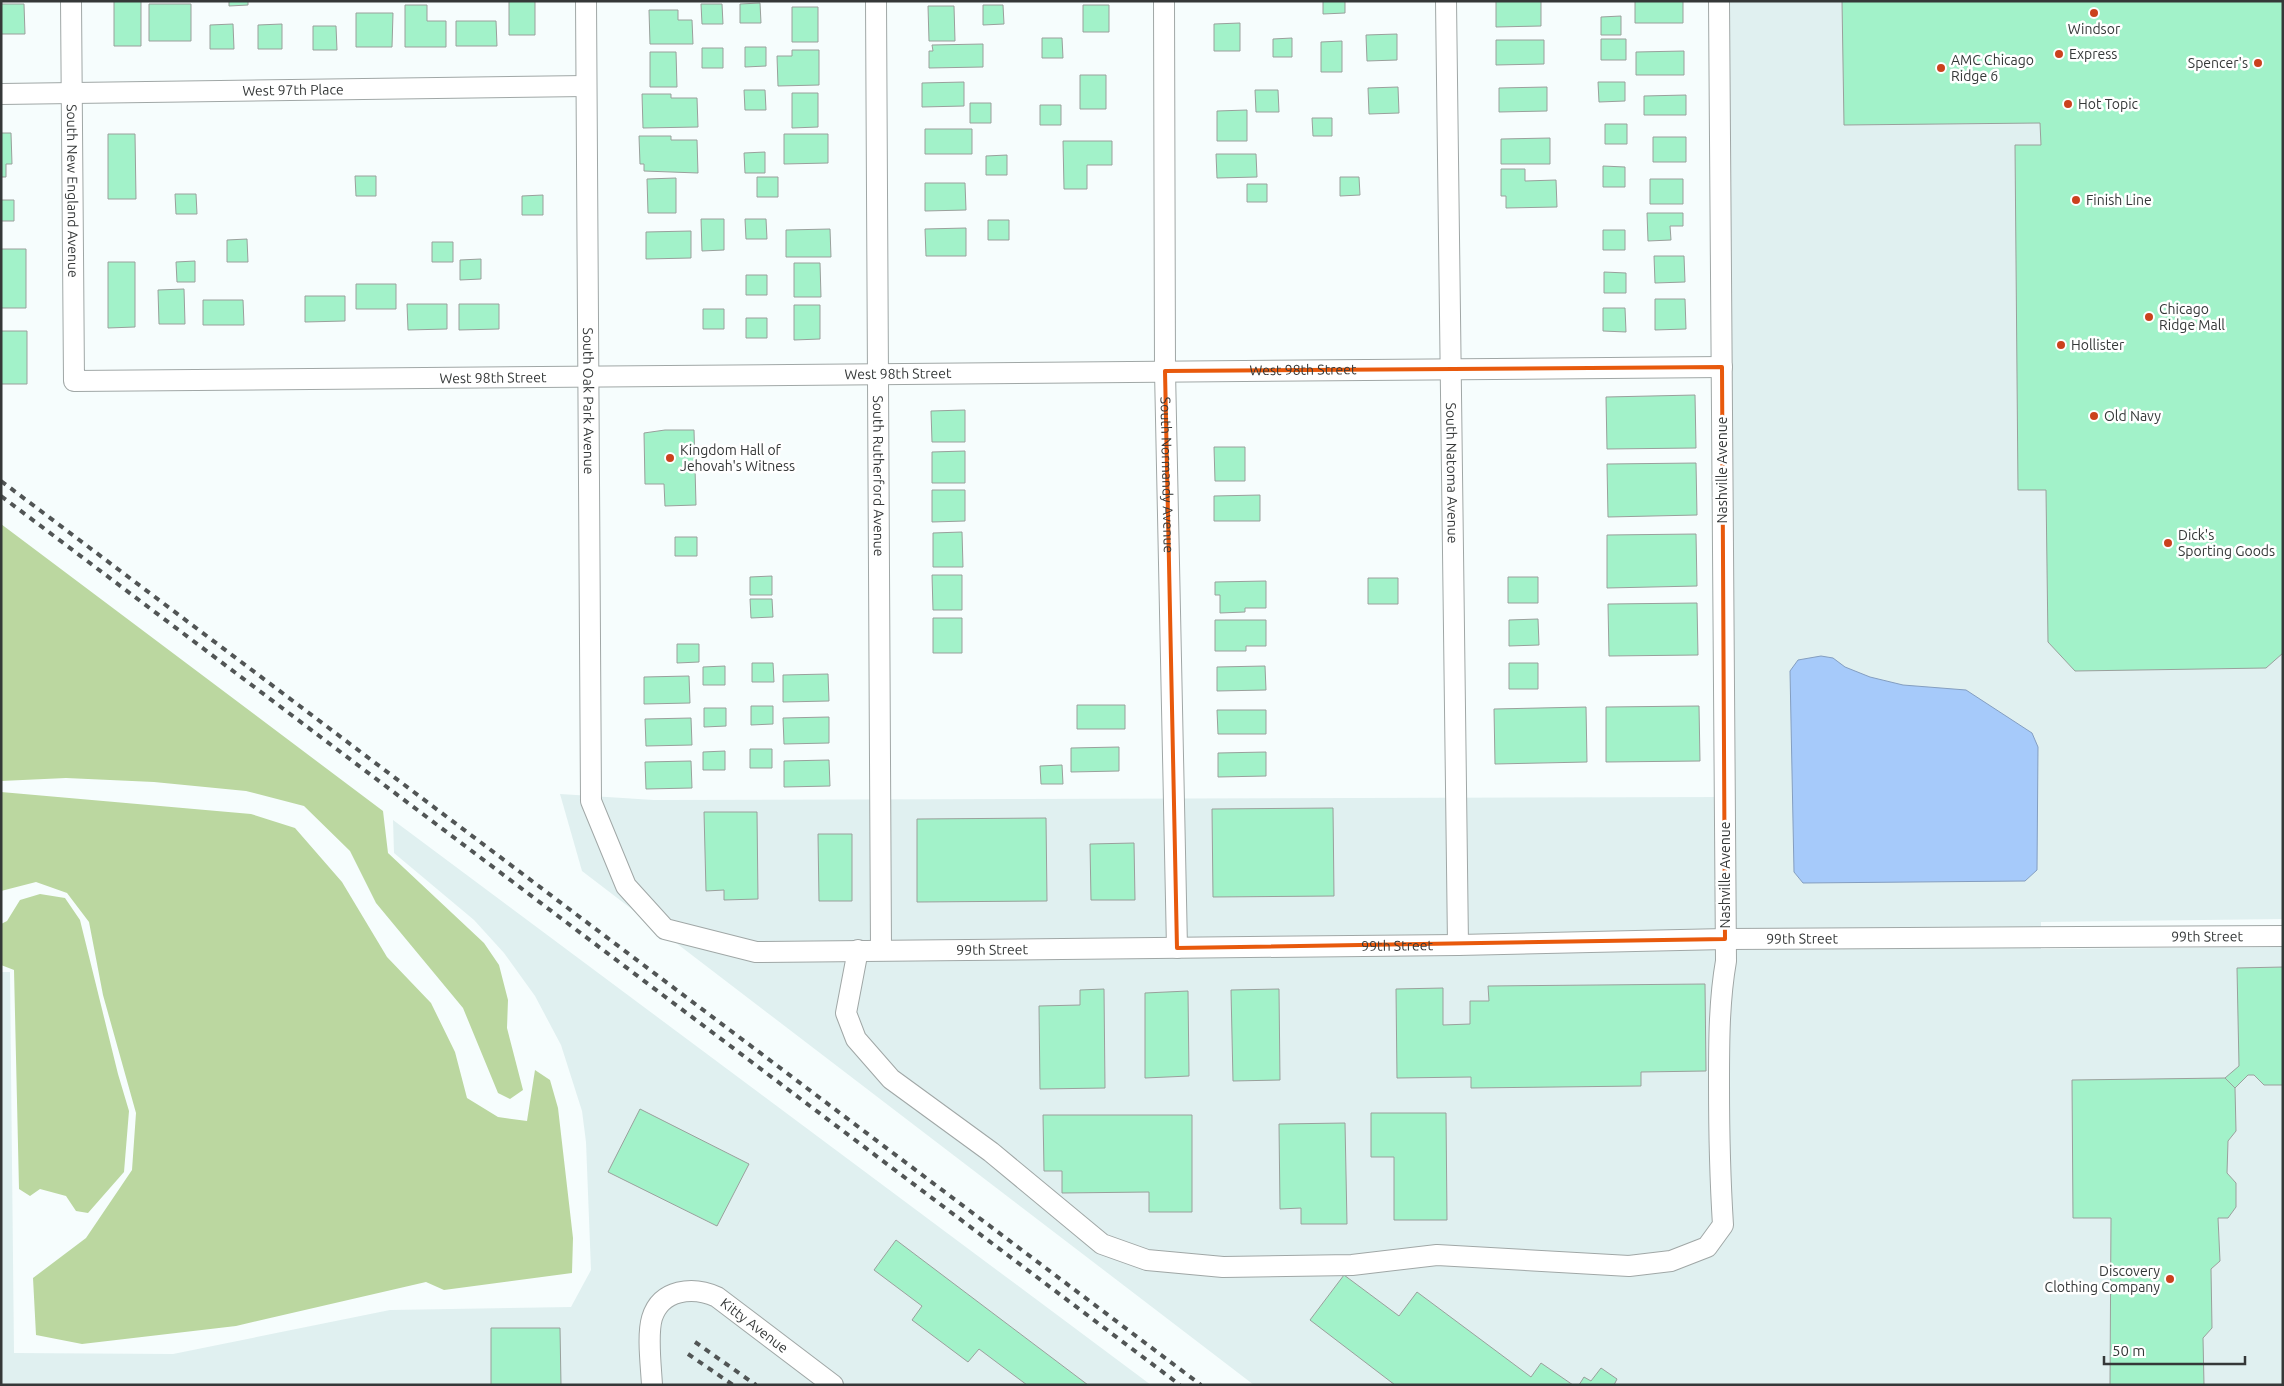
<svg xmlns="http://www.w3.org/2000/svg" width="2284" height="1386" font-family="Ubuntu,sans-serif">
<rect width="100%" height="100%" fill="#f6fdfd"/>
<path fill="#e0f0f0" d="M1727 1H2283V919L2041 922V949L2283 947V1385H1254L582 871 560 794 654 800 1732 797Z
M393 820 1151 1385H1V972H10L14 1353 173 1354 390 1310 571 1307 591 1270 586 1142 582 1111 561 1045 535 996 504 953 474 920 394 853Z"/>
<path fill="#bbd7a0" d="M1 524 383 811 388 853 484 943 499 965 508 1000 507 1028 523 1090 510 1099 498 1093 463 1008 376 903 350 851 304 806 246 791 154 782 66 778 1 781Z
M1 792 251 814 295 828 342 882 387 957 431 1003 455 1052 467 1098 498 1117 527 1121 535 1070 550 1080 558 1108 573 1238 572 1273 444 1290 426 1282 236 1326 82 1344 36 1335 33 1278 86 1238 132 1170 136 1113 103 995 89 922 67 893 36 882 1 891Z
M40 894 65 898 80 920 118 1074 129 1111 124 1172 88 1213 76 1211 66 1196 40 1189 30 1196 19 1189 14 970 1 965V924L7 921 20 900Z"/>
<path fill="#a6cafa" stroke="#849ec0" d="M1821 656 1833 658 1845 667 1870 677 1903 685 1966 690 2032 733 2038 747 2037 870 2025 881 1803 883 1794 872 1790 671 1798 660Z"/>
<path fill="#a2f2c9" stroke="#9aa09c" d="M114 1H141V46H114Z
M229 1H248V5L229 6Z
M509 1H535V35H509Z
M1323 1H1345V13L1323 14Z
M1496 1H1541V26L1496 27Z
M1635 1H1683V23H1635Z
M1842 1H2283V653L2266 668 2075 671 2048 642 2046 490H2018L2015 145H2041L2040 123 1844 125Z
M760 3 761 23H740V4Z
M1 4H24L25 34H1Z
M149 4H191V41H149Z
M701 4H722L723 24H702Z
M405 5H427V21H446V47H405Z
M983 5H1003L1004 24 983 25Z
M1083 5H1109V32H1083Z
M928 6H954L955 41H929Z
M792 7H818V42H792Z
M649 10H678V20H692L693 44H650Z
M356 13H393L392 47H356Z
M1621 16V35H1601V17Z
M456 21H496L497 46H456Z
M1240 23V51H1214V24Z
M233 24 234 49H210V25Z
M282 24V49H258V25Z
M313 26H336L337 50H313Z
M1397 34V60L1367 61 1366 35Z
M1042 38H1062L1063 58H1042Z
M1292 38V57H1273V39Z
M1601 39H1626V60H1601Z
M1496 40H1544V64L1496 65Z
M1342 41V72H1321V42Z
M983 44V67L929 68V51H933L932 45Z
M745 47H766V66L745 67Z
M702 48H723V68H702Z
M792 50H819V85L778 86 777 56H792Z
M1684 51V75H1636V52Z
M650 52H676L677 87H650Z
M1080 75H1106V109H1080Z
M964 82V106L922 107V83Z
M1598 82H1625V101L1599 102Z
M1398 87 1399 113 1369 114 1368 88Z
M1547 87V111L1499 112V88Z
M744 90H765L766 110H745Z
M1255 90H1278L1279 112H1256Z
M792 93H818V127L792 128Z
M642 94H671V98H697L698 127 643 128Z
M1686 95V115H1644V96Z
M970 103H991V123H970Z
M1040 105H1061V125H1040Z
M1247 110V141H1217V111Z
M1312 118H1332V136H1313Z
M1605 124H1627V144H1605Z
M925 129H972V154H925Z
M1 133H11L12 164H6V177H1Z
M108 134H135L136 199H108Z
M784 134H828V163L784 164Z
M639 136H671V140H697L698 173 644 171V164H640Z
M1653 137H1686V162H1653Z
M1550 138V164H1501V139Z
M1063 141H1112V165H1087V189H1064Z
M765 152V173H745L744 153Z
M1216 154H1256L1257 177 1217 178Z
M1007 155V175H986V156Z
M1603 166 1625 167V187H1603Z
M1501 169H1525V181L1556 180 1557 207 1506 208V196H1501Z
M355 176H376V196H356Z
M757 177H778V197H757Z
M1340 177H1359L1360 195 1340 196Z
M676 178V213H648L647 179Z
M1650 179H1683V204H1650Z
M925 183H965L966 210 925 211Z
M1247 184H1267V202H1247Z
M175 194H196L197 214H176Z
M543 195V215H522V196Z
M1 200H14V221H1Z
M1647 213H1683V226H1670L1671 240 1648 241Z
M701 219H724V250L702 251Z
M745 219H766L767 239H746Z
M988 220H1009V240H988Z
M966 228V256H926L925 229Z
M830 229 831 257H786V230Z
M1603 230H1625V250H1603Z
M691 231V258L646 259V232Z
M247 239 248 262H227V240Z
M432 242H453V262H432Z
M1 249H26V308H1Z
M1654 256H1684L1685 282 1655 283Z
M481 259V279L460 280V260Z
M195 261V282H177L176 262Z
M108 262H135V327L108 328Z
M794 263H820L821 297H794Z
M1604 272 1626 273V293H1604Z
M746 275H767V295H746Z
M356 284H396V309H356Z
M184 289 185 324H159L158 290Z
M305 296H345V321L305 322Z
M1655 299H1685L1686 329 1655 330Z
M203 300H243L244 325H203Z
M407 304H447V329L408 330Z
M459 304H499V329L459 330Z
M794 305H820V339L794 340Z
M1603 308H1625L1626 332 1603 331Z
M703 309H724V329H703Z
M746 318H767V338H746Z
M1 331H27V384H1Z
M1695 395 1696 448 1607 449 1606 397Z
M965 410V442H932L931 411Z
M665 430H694L696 505 665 506 664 484H645L644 433Z
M1214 447H1245V481H1215Z
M965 451V483H932V452Z
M1696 463 1697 515 1608 517 1607 464Z
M932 490H965V521L932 522Z
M1260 495V521H1214V496Z
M962 532 963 567H933V533Z
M1696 534 1697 586 1607 588V535Z
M675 537H697V556H675Z
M932 575H962V610H933Z
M772 576V595H750V577Z
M1508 577H1538V603H1508Z
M1368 578H1398V604H1368Z
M1266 581V608H1245V612L1220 613V595H1215V582Z
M750 599H772L773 617 751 618Z
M1697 603 1698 655 1609 656 1608 604Z
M933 618H962V653H933Z
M1538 619 1539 645 1509 646V620Z
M1215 620H1266V646H1246V651H1215Z
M677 644H699V662L677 663Z
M752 663H773L774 682H752Z
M1509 663H1538V689H1509Z
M725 666V685H703V667Z
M1265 666 1266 690 1217 691V667Z
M828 674 829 701 783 702V675Z
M689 676 690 703 644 704V677Z
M1077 705H1125V729H1077Z
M751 706H773V724L751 725Z
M1699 706 1700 761 1606 762V707Z
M1586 707 1587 762 1495 764 1494 709Z
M704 708H726V726L704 727Z
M1217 710H1266V734H1218Z
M829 717V743L784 744 783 718Z
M691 718 692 745 646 746 645 719Z
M1119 747V771L1071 772V748Z
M750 749H772V768H750Z
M725 751V770H703V752Z
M1266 752V776L1218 777V753Z
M829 760 830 786 784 787V761Z
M691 761 692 788 646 789 645 762Z
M1062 765 1063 784H1041L1040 766Z
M1333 808 1334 896 1213 897 1212 809Z
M704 812H757L758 899 724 900V890L706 891Z
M1046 818 1047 901 917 902V819Z
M818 834H852V901H819Z
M1134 843 1135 900H1091L1090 844Z
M2283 967V1085H2264L2254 1075H2248L2235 1088 2225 1078 2239 1066 2237 968Z
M1705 984 1706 1071 1641 1072V1086L1471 1088V1077L1397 1078 1396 989 1443 988V1025L1470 1024V1001H1489L1488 986Z
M1104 989 1105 1088 1040 1089 1039 1006 1080 1005V990Z
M1279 989 1280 1080 1233 1081 1231 990Z
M1188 991 1189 1076 1145 1078V993Z
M2225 1078 2235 1088 2236 1131 2228 1141 2227 1173 2236 1183V1207L2228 1218H2218L2220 1261 2211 1269 2212 1328 2203 1338 2204 1385H2110L2111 1218H2073L2072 1080Z
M640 1109 749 1164 717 1226 608 1172Z
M1371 1113H1446L1447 1220H1394V1157H1371Z
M1043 1115H1192V1212H1149V1192L1062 1193V1171H1044Z
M1345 1123 1347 1224H1301V1208L1280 1209 1279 1124Z
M896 1240 1088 1385H1027L979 1349 968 1362 912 1320 922 1306 874 1270Z
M1344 1275 1399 1316 1417 1292 1531 1377 1541 1363 1573 1385H1395L1310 1320Z
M491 1328H560L561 1385H491Z
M1601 1368 1617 1379 1614 1385H1579L1584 1377 1591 1381Z"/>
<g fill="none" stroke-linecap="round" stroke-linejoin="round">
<defs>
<g id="street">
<path id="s1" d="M71 1 74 381C623 378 1172 369 1722 367"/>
<path id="s2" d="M586 1 591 801 626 886 665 929 756 952 1458 945 1725 939 2283 936"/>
<path id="s3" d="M876 1 881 950"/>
<path id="s4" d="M1164 1 1165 371 1177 948"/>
<path id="s5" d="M1446 1 1458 945"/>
<path id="s6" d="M1 94 586 86"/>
<path d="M858 950 846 1013 856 1039 891 1079 991 1152 1102 1244 1147 1260 1223 1267 1352 1265 1437 1255 1629 1266 1671 1261 1707 1247 1723 1225C1720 1178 1719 1131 1719 1084 1719 1043 1719 1001 1726 961L1719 1"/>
<path id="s7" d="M652 1385C651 1366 647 1335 652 1318 661 1289 693 1286 717 1297L833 1385"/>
</g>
</defs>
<use href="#street" stroke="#a0a7a6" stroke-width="22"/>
<use href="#street" stroke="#fff" stroke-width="20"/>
<path stroke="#515555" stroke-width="4" stroke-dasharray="6 6" stroke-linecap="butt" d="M1 481 1201 1385
M1 496 1180 1385
M695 1342 756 1385
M688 1354 733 1385"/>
</g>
<path fill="none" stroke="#e8590c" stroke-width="4" stroke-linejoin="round" d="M1722 367 1725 939 1177 948 1165 371Z"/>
<g fill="#cb421d" stroke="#fff" stroke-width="2">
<circle cx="2094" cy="13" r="5"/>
<circle cx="2059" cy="54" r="5"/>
<circle cx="2258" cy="63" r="5"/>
<circle cx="1941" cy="68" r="5"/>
<circle cx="2068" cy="104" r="5"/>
<circle cx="2076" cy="200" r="5"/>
<circle cx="2149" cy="317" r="5"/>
<circle cx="2061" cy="345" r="5"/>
<circle cx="2094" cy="416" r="5"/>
<circle cx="670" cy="458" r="5"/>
<circle cx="2168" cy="543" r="5"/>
<circle cx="2170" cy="1279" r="5"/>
</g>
<g text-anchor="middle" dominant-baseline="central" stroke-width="5" stroke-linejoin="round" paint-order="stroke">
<g font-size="14" fill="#353838" stroke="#fff" text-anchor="start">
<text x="2094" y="29" text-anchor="middle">Windsor</text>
<text x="2069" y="54">Express</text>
<text x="1951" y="60">AMC Chicago<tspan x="1951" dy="16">Ridge 6</tspan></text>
<text x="2248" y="63" text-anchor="end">Spencer's</text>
<text x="2078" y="104">Hot Topic</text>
<text x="2086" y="200">Finish Line</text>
<text x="2159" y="309">Chicago<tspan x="2159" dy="16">Ridge Mall</tspan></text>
<text x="2071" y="345">Hollister</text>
<text x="2104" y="416">Old Navy</text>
<text x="680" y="450">Kingdom Hall of<tspan x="680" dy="16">Jehovah's Witness</tspan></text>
<text x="2178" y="535">Dick's<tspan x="2178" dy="16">Sporting Goods</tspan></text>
<text x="2160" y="1271" text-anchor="end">Discovery<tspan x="2160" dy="16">Clothing Company</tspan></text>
</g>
<g font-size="14" fill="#353838" stroke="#fff">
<text stroke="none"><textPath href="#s6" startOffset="292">West 97th Place</textPath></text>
<text stroke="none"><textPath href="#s1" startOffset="190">South New England Avenue</textPath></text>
<text stroke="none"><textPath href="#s1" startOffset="1609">West 98th Street</textPath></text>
<text stroke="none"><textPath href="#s1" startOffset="1204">West 98th Street</textPath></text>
<text stroke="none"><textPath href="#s1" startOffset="799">West 98th Street</textPath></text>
<text stroke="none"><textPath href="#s2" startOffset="400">South Oak Park Avenue</textPath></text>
<text transform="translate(1722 470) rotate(-90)">Nashville Avenue</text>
<text stroke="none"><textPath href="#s5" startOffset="472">South Natoma Avenue</textPath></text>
<text stroke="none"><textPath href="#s4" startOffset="474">South Normandy Avenue</textPath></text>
<text stroke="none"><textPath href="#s3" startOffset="475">South Rutherford Avenue</textPath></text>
<text transform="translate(1725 875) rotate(-90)">Nashville Avenue</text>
<text stroke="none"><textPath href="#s2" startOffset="2495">99th Street</textPath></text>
<text stroke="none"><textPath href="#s2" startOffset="2090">99th Street</textPath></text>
<text stroke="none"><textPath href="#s2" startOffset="1685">99th Street</textPath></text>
<text stroke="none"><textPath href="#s2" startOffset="1280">99th Street</textPath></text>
<text stroke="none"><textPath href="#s7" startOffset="192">Kitty Avenue</textPath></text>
</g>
</g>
<rect width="2284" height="1386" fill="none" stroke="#353838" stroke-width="5"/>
<path d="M2104 1356v8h141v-8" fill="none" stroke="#353838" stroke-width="2.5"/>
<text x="2112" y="1356" font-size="15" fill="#353838" stroke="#ffffff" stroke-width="4" paint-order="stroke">50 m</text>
</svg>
